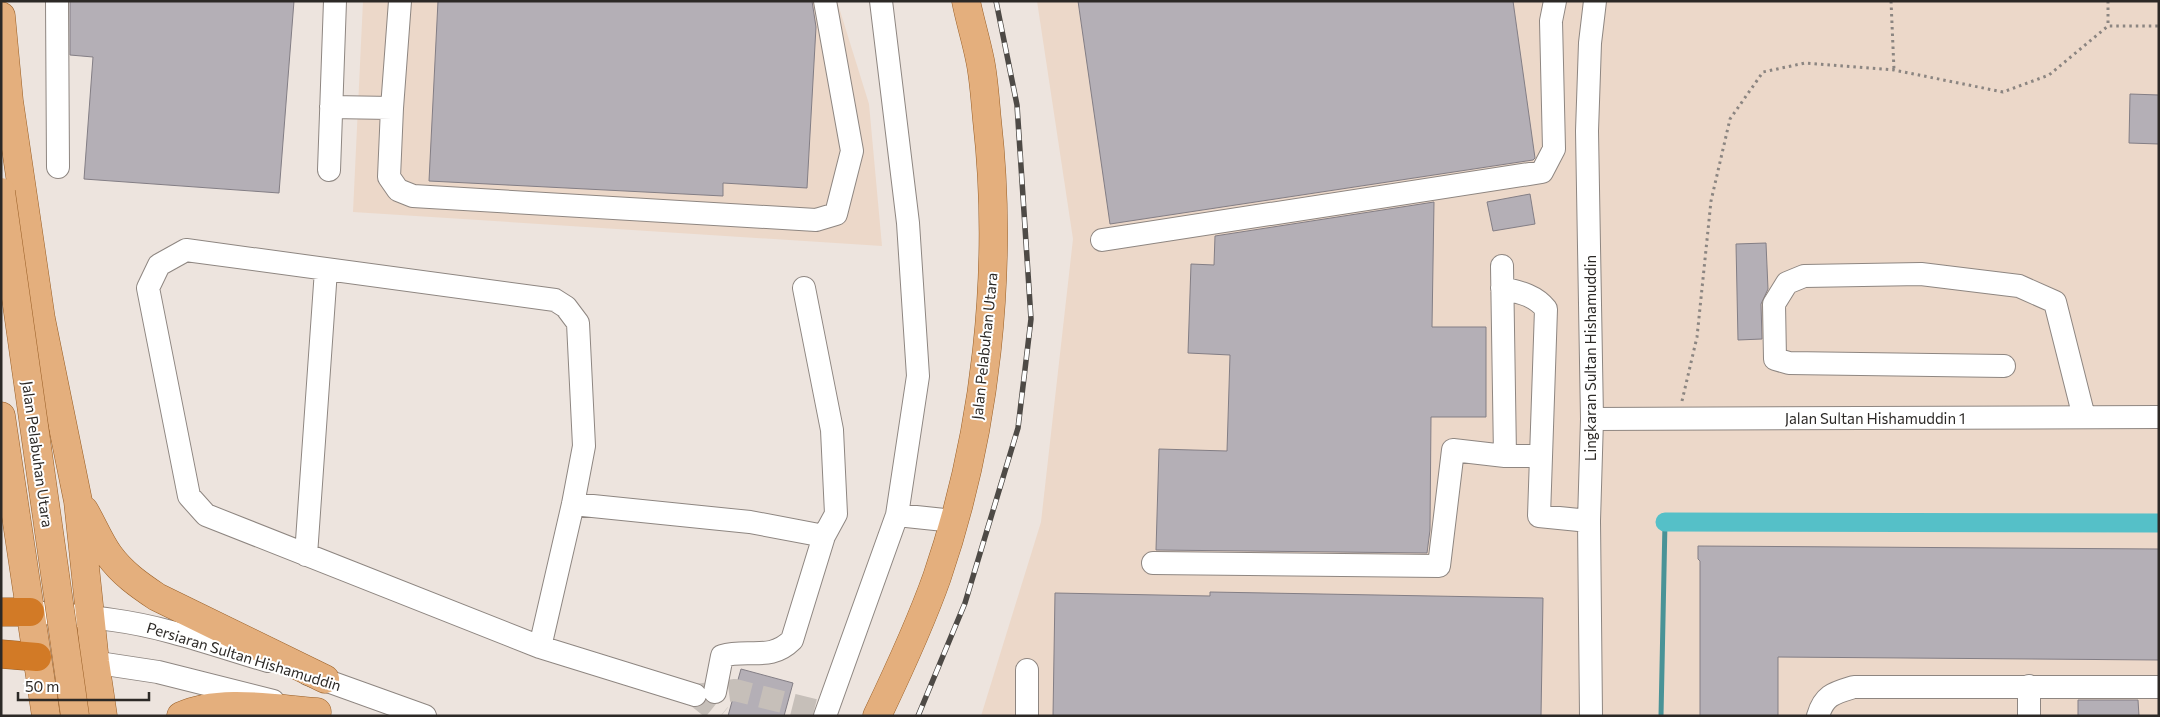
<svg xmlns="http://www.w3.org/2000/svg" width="2160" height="717" font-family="Commissioner,sans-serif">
<rect width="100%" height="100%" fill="#ede4de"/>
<path fill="#ecd8c9" d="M363 1H837L869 104 882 246 353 212Z
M1037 1H2159V716H981L1041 522 1073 239Z"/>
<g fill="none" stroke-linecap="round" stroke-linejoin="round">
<path stroke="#499397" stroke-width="5" d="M1661 716 1665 522"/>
<path stroke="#55c0c8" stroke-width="19" d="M1665 522 2159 523"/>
</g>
<path fill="#b4afb6" stroke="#837e85" d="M70 1H294L279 193 84 179 93 57 70 55Z
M438 1H812L816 27 807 188 723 183V196L429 181Z
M1078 1H1513L1535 158 1533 160 1110 224Z
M2130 94 2159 95V144L2129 143Z
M1530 194 1535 224 1493 231 1487 202Z
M1434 202 1432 327H1486V417H1431L1430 530 1427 553 1156 550 1159 449 1227 451 1230 355 1188 353 1191 264 1214 265 1215 236Z
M1766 243 1768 289 1761 304 1762 339 1738 340 1736 244Z
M1698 546 2159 549V660L1778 657V716H1700V561L1698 559Z
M1210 592 1543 598 1541 716H1053L1055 593 1210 596Z
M741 669 793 683 784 716H728Z
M2078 700H2138L2139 716H2078Z"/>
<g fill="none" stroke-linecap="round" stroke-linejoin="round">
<path stroke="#c6bfb9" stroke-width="22" stroke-dasharray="22 11" stroke-linecap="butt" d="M695 695 721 716
M696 695 735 690 826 713"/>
<defs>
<path id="minor" d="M57 1 58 167
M400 1 392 108 389 177 398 190 413 196 816 220 836 214 852 151 825 1
M331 107 392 108
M329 170 335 1
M1102 240 1542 172 1554 149 1551 21 1555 1
M1502 266 1505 456
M804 288 832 430 836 514 824 536
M1502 288C1519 292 1535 295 1546 309L1539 516 1589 521
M2004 366 1789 363 1775 359 1774 304 1787 283 1804 276 1921 274 2019 286 2055 302 2084 417
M1592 419 2159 417
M573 504 750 522 824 536 792 640C770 662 749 648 722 656L715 692
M897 515 954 521
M306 555 326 270
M1153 563 1439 566 1453 450 1505 456H1540
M30 612C58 614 86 616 113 620 166 627 217 646 268 661
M540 647 573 504 584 446 578 323 566 307 555 300 186 250 159 265 148 288 189 496 206 515 540 647 695 695
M79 660 158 672 273 701
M308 674 425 716
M825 716 897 515 918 376 908 223 881 1
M1027 716V670
M1591 716 1589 521 1592 419 1587 131 1590 43 1595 1
M1818 716C1824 695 1834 693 1854 687H2159
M2029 716V686"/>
<path id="major" d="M1 16 9 101 41 319 78 501 95 662 103 716
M1 416 46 716
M84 510C93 525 99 541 109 555 122 573 139 585 157 597L325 679
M181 716C220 698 275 709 317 712
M877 716C899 670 920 625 937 577 986 434 1004 270 987 120 985 100 984 79 980 60 976 40 970 21 966 1"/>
<path id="highway" d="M1 612H30
M1 654 37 657"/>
</defs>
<use href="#minor" stroke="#8e8681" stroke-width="24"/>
<use href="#major" stroke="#985e26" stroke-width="29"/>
<use href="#highway" stroke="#985e26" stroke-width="29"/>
<path stroke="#8b8581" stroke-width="3" stroke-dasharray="2.5 4" stroke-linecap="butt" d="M1891 1 1894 70
M2108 1V26
M1682 401 1697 337 1711 201 1730 119 1763 72 1805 63 1894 70 2003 92 2049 75 2108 26H2159"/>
<use href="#minor" stroke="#fff" stroke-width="22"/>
<use href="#major" stroke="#e4af7d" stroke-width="28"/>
<use href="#highway" stroke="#d27a26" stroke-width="28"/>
<defs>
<path id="rail" d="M918 716 965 603 1018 428 1031 319 1017 105 996 1"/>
</defs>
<use href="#rail" stroke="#4e4a46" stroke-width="5.5"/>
<use href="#rail" stroke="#fff" stroke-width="4" stroke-dasharray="11" stroke-linecap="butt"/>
<defs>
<path id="major-bridge" d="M1 192 75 716"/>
</defs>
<use href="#major-bridge" stroke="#985e26" stroke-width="29" stroke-linecap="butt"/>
<use href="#major-bridge" stroke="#e4af7d" stroke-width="28"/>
</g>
<g text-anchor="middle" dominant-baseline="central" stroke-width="4" stroke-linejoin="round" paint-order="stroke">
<g font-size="15" fill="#2c2926" stroke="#fff">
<text transform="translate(984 346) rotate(-84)">Jalan Pelabuhan Utara</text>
<text transform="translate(1590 358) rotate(-90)">Lingkaran Sultan Hishamuddin</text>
<text x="1875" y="418">Jalan Sultan Hishamuddin 1</text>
<text transform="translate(38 454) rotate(82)">Jalan Pelabuhan Utara</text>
<text transform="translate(244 656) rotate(17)">Persiaran Sultan Hishamuddin</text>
</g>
</g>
<rect width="2160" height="717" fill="none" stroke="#2c2926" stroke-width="5"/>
<path d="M18 692v8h131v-8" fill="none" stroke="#2c2926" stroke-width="2.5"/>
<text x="25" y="692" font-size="15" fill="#2c2926" stroke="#ffffff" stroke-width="4" paint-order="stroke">50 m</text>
</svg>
